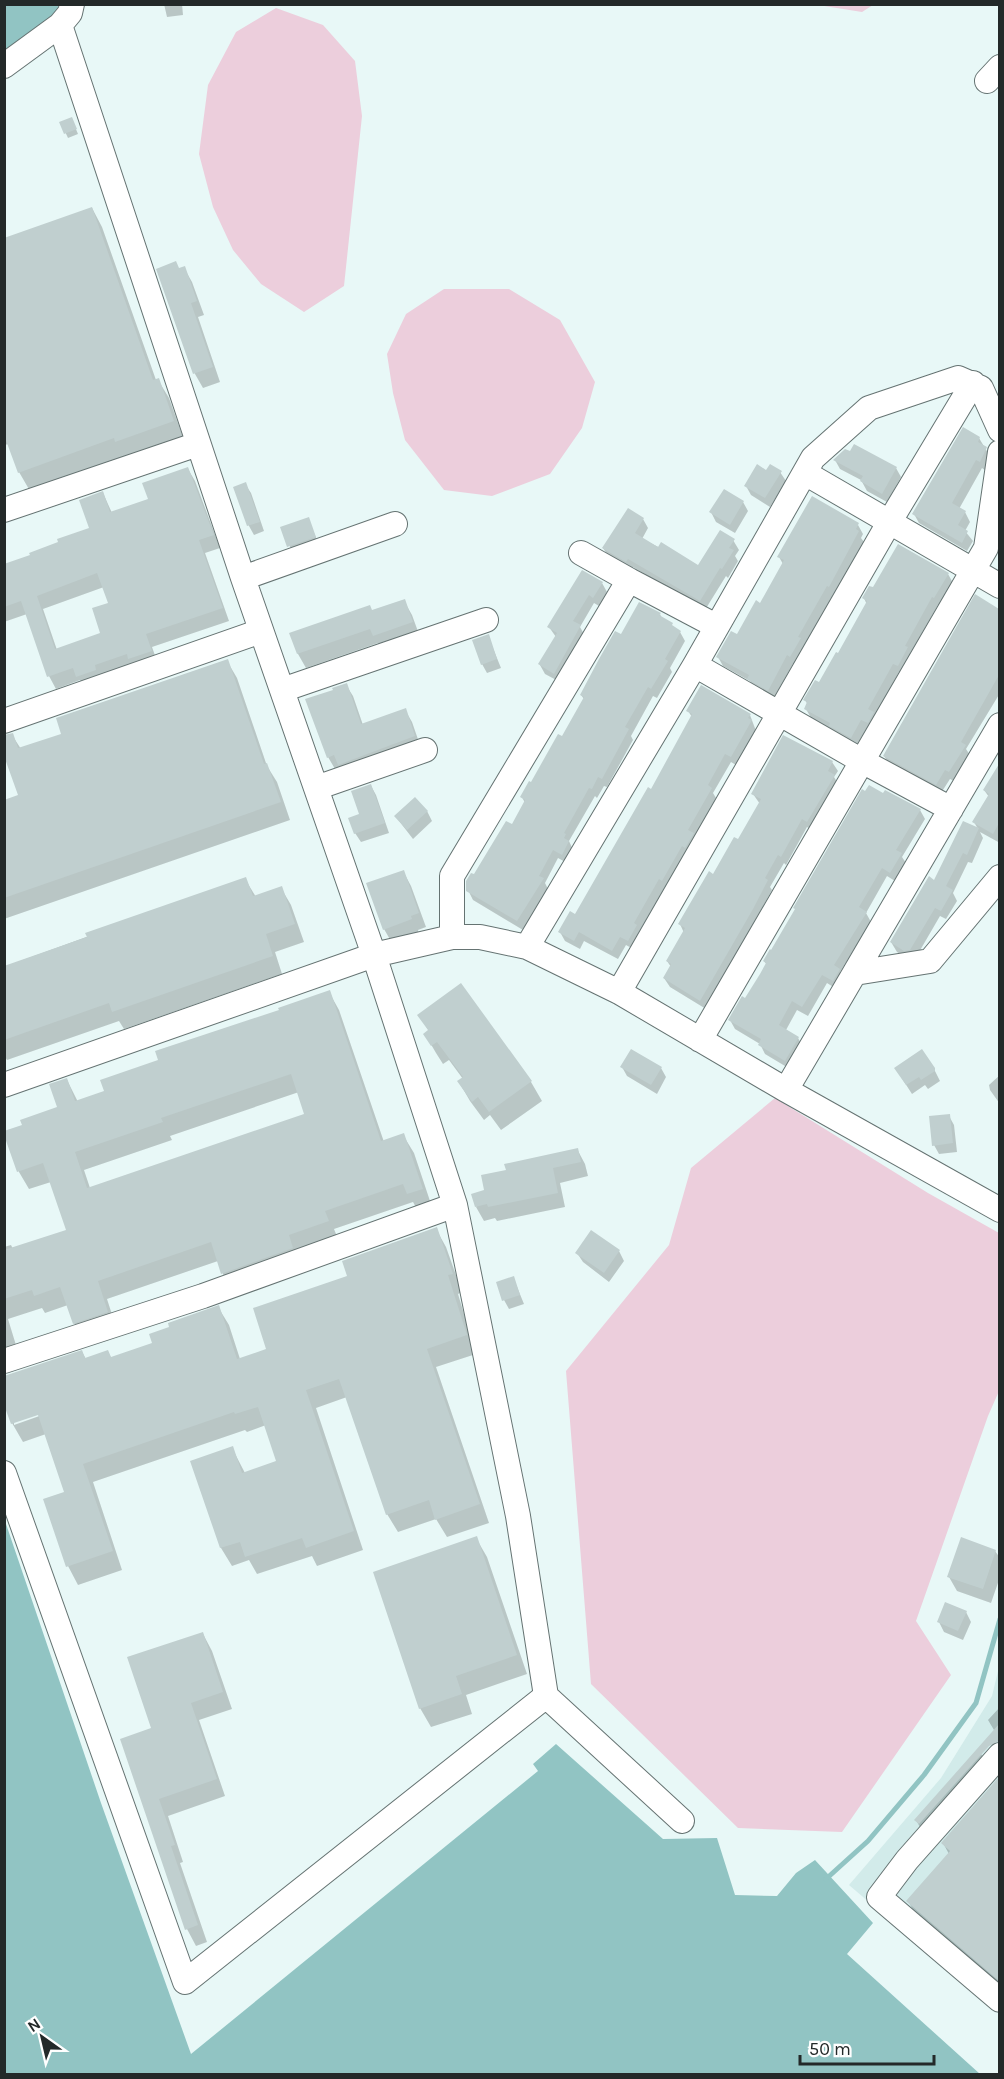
<svg xmlns="http://www.w3.org/2000/svg" width="1004" height="2079" font-family="Karla,sans-serif">
<rect width="100%" height="100%" fill="#e8f8f7"/>
<path fill="#d2ebea" d="M999 1667V2013L849 1885 941 1778 992 1696Z"/>
<path fill="#eccedc" d="M818 5H873L862 12Z
M276 8 323 25 355 61 362 116 344 286 304 312 261 284 233 250 213 207 199 154 208 85 236 32Z
M444 289H509L560 320 595 382 582 428 550 474 492 496 444 490 405 440 393 393 387 354 406 314Z
M775 1098 928 1193 999 1233V1391L988 1416 916 1621 951 1675 842 1832 738 1828 591 1684 566 1371 669 1245 691 1168Z"/>
<path fill="#91c4c3" d="M5 5H57L61 11 5 53Z
M5 1521 101 1803 191 2054 538 1771 533 1764 556 1744 663 1839 717 1838 735 1895 777 1896 796 1873 815 1860 873 1923 847 1954 980 2074H5Z"/>
<path fill="#0003" fill-rule="evenodd" d="M164 4H182L183 15 167 17Z
M73 122 78 134 68 138 61 123Z
M92 208 102 227 156 380H158L169 398 184 440 30 491 19 472 9 444 4 445V239Z
M184 268 192 282 204 315 198 317 220 382 203 388 195 374 158 269 179 270Z
M979 438 991 458 986 471 982 468 959 509 965 512 970 522 965 531 973 541 967 551 919 523 914 514Z
M835 460 896 468 901 477 887 502 867 491 861 480 840 469Z
M188 469 195 481 220 548 205 553 229 621 152 647 158 664 85 689 80 680 56 689 49 676 27 614 4 622V566L32 556 91 528 103 493 112 513 149 500ZM104 587 110 604 102 633 57 650 43 609Z
M767 472H780L786 481 770 507 751 495 746 486Z
M245 484 251 493 264 531 254 535 249 526 235 488Z
M743 502 748 511 735 533 716 522 711 512Z
M308 519 320 547 294 556 282 528Z
M643 519 648 528 642 539 699 567 733 540 739 550 735 556 738 561 728 578 726 576 705 610 633 567 631 570 609 557 603 548Z
M858 525 863 534 861 538 864 542 804 646 805 649 796 666 793 664 773 699 754 688 750 681 723 666 718 657 737 636 761 605 783 564 779 557Z
M948 574 953 583 940 607 938 605 910 654 913 658 903 675 899 672 875 716 878 723 873 732 867 728 856 746 811 718 806 709 808 705 805 700 819 684 839 655 867 605 864 598 873 589Z
M602 583 607 592 599 606 594 603 580 627 585 636 560 682 545 674 540 665 556 637 549 627Z
M404 601 412 615 420 637 382 650 378 643 306 668 298 654 291 634 372 611Z
M992 612 1000 616V693L966 749 970 755 954 781 950 779 941 793 890 765 884 756Z
M660 614 662 619 680 632 685 641 670 668 672 672 657 698 653 696 631 736 633 740 607 787 604 786 597 798 595 796 569 841 574 852 567 863 558 858 545 883 548 889 523 930 473 900 468 890 474 876 512 826 525 803 522 797 562 738 584 699 581 695 621 636Z
M488 636 501 668 487 673 482 664Z
M227 661 237 678 267 766 277 782 290 820 4 919V856L20 796 12 735 21 749 63 735Z
M346 685 353 696 363 725 405 710 412 722 421 748 335 769 328 757 335 691Z
M688 711 750 715 756 731 736 765 731 762 713 793 716 798 694 837 698 844 668 889 665 887 639 932 633 949 626 945 618 959 584 941 580 949 565 941 560 932 575 916 652 791 692 717Z
M832 762 838 771 834 777 839 785 812 830 807 827 786 865 784 863 770 887 772 890 706 1009 670 987 664 978 671 967 667 961 684 933 680 924 738 841 760 804 753 794Z
M1000 770V843L980 832 983 838 972 863 968 862 953 893 957 901 946 919 940 916 915 959 910 960 897 952 891 942 935 882 978 829 974 822 989 797 984 790Z
M371 786 376 795 389 833 361 842 355 833Z
M920 810 925 819 902 857 906 863 895 881 887 876 866 913 871 922 840 972 845 979 838 990 827 983 808 1016 797 1010 786 1030 798 1038 803 1047 790 1069 765 1054 760 1044 735 1029 730 1020 746 1000 767 965 764 961Z
M427 811 432 821 413 839 396 817Z
M403 871 411 886 426 927 418 930 419 934 392 943 384 929Z
M245 879 256 897 281 888 291 905 304 942 275 952 282 974 124 1029 119 1021 7 1060 4 1055V967Z
M329 992 339 1010 384 1142 403 1135 414 1153 432 1207 418 1211 413 1202 334 1229 338 1239 233 1291 223 1274 218 1261 107 1299 117 1330 84 1341 74 1323 68 1305 45 1313 42 1308 8 1319 19 1355 4 1360V1247L11 1245 13 1249 68 1231 51 1182 29 1189 19 1172 5 1132 24 1126 59 1108 67 1080 78 1102 106 1092 160 1061ZM299 1092 306 1115 90 1188 84 1170 172 1140 170 1136Z
M419 1015 531 1082 542 1101 501 1130 490 1115 484 1120 470 1101 459 1082 463 1079 449 1060 443 1064 436 1053 425 1034 429 1031Z
M622 1067 661 1068 666 1077 657 1094 627 1076Z
M934 1069 940 1081 928 1089 925 1085 912 1094 901 1077Z
M1000 1075V1104L990 1090 989 1085Z
M949 1116 954 1125 957 1152 939 1154 934 1145Z
M577 1149 585 1164 588 1176 560 1183 565 1207 497 1221 495 1218 484 1221 476 1207 486 1191Z
M436 1229 446 1247 462 1292 458 1294 476 1354 436 1367 489 1523 447 1537 436 1519 398 1532 387 1514 347 1397 316 1408 363 1550 317 1566 312 1556 257 1574 249 1560 232 1566 221 1548 192 1461 232 1448 245 1473 278 1461 266 1425 247 1432 245 1430 93 1482 122 1570 78 1585 68 1566 45 1500 66 1492 46 1434 23 1442 12 1423 4 1400V1377L82 1352 86 1359 108 1352 111 1358 154 1344 151 1335 171 1328 169 1324 218 1307 229 1325 240 1359 268 1350 255 1309 349 1277 344 1262ZM44 1411 45 1414 14 1425V1422Z
M619 1251 624 1261 609 1282 583 1262 577 1253Z
M513 1277 524 1304 509 1309 504 1300Z
M476 1538 487 1557 527 1674 466 1695 472 1714 431 1727 420 1708Z
M995 1551 1000 1558V1577L991 1603 957 1591 949 1577Z
M966 1612 971 1622 963 1640 944 1632 939 1622Z
M203 1634 212 1651 232 1709 199 1720 225 1796 168 1816 183 1862 180 1863 207 1942 196 1946 187 1929 122 1740 153 1729Z
M1000 1707V1740L988 1720Z
M981 1754 987 1763 921 1829 916 1820Z
M1000 1779V1989L919 1920 908 1901 949 1854 943 1843Z"/>
<g fill="none" stroke-linecap="round" stroke-linejoin="round">
<path stroke="#91c4c3" stroke-width="5" d="M826 1879 868 1841 924 1775 976 1703 1000 1619"/>
</g>
<path fill="#c0cfcf" fill-rule="evenodd" d="M72 117 77 129 64 134 59 122Z
M92 207 153 380 159 378 174 421 115 442 114 438 18 473 4 435V238Z
M176 261 179 268 185 266 197 301 191 303 213 367 193 374 156 269Z
M963 427 980 437 978 442 987 447 980 462 976 460 952 503 966 511 958 525 968 531 962 543 912 514Z
M854 444 897 467 882 494 860 481 863 476 833 460 845 449 850 451Z
M757 464 766 470 770 464 782 471 765 498 744 486Z
M188 467 214 535 199 540 223 608 146 634 152 651 128 659 127 654 95 665 96 670 76 677 73 668 47 677 21 601 4 607V564L30 555 29 553 58 542 57 539 89 528 79 500 103 491 110 512 148 499 142 483ZM97 573 108 603 92 608 100 633 55 649 37 596Z
M246 482 260 522 247 526 233 487Z
M724 489 744 501 730 525 709 512Z
M812 496 859 523 856 529 859 531 829 587 827 586 798 637 801 638 790 657 787 655 768 691 747 679 749 675 716 657 731 631 737 634 756 600 760 603 784 560 777 557Z
M628 508 644 518 635 533 658 547 661 542 698 565 720 530 735 539 729 548 734 550 722 569 720 568 700 601 628 559 626 562 602 548Z
M309 517 316 537 287 547 280 527Z
M898 544 949 573 934 598 932 597 905 646 908 647 898 666 893 664 868 709 874 712 868 723 861 720 851 738 829 726 830 723 804 709 807 702 803 700 815 680 819 682 836 652 838 653 867 601 862 598 869 586 873 587Z
M582 570 603 582 593 598 589 595 573 621 581 625 554 674 538 664 557 633 547 627Z
M975 594 999 609V675L961 742 966 745 949 772 945 770 936 785 883 756Z
M405 599 413 622 373 636 370 629 297 654 289 633 370 605 372 610Z
M639 602 661 613 659 615 673 623 672 625 681 631 665 659 668 661 651 689 648 687 625 727 629 729 602 779 598 777 592 789 589 788 564 833 566 834 564 838 569 841 562 855 553 850 539 876 544 878 517 921 466 891V881L471 873 474 874 506 821 512 824 525 800 520 797 529 781 531 782 558 734 562 736 584 697 580 695 599 659 615 631 621 634Z
M489 634 497 659 481 665 472 640Z
M228 659 264 764 267 763 281 802 4 898V800L18 795 4 756V735L13 733 18 748 61 734 56 718Z
M347 683 361 724 406 708 415 736 338 765 334 755 327 758 305 699 333 690 332 688Z
M701 685 751 714 748 718 752 720 731 757 725 754 708 785 712 788 688 830 694 833 685 848 682 846 662 881 659 879 634 923 637 925 628 941 620 937 612 951 579 932 574 941 558 932 570 911 575 914 648 787 651 789 692 714 686 711Z
M783 735 833 761 828 771 835 775 807 822 802 819 781 857 778 855 765 878 768 880 753 909 700 1001 663 978 671 964 666 961 685 928 678 924 709 871 713 874 734 837 738 839 761 799 751 794Z
M999 764V823L993 834 972 822 989 794 983 790Z
M371 784 385 823 354 834 348 818 359 814 351 791Z
M869 785 883 793 885 790 921 809 896 850 902 853 890 873 882 868 859 907 867 912 834 965 840 969 833 981 822 975 802 1007 792 1001 779 1025 799 1037 785 1061 758 1045 761 1039 728 1020 742 996 745 998 760 974 766 963 763 961 770 949 771 950 795 909 793 908 862 789 865 791Z
M415 797 428 811 407 830 394 816Z
M963 821 979 828 967 855 963 853 946 886 953 890 941 911 935 908 910 950 904 951 890 942 929 876 934 880Z
M404 870 419 913 411 916 412 919 383 930 366 883Z
M246 877 253 896 282 886 295 924 266 934 273 956 112 1012 109 1003 4 1040V966L87 937 85 933Z
M461 983 532 1081 489 1112 478 1097 472 1102 457 1081 463 1077 437 1042 431 1046 423 1034 428 1030 417 1015Z
M330 990 381 1141 404 1133 423 1189 407 1194 403 1184 325 1211 329 1221 289 1235 293 1248 221 1274 211 1242 98 1281 108 1312 73 1324 60 1287 34 1296 32 1290 4 1299V1250L66 1230 43 1163 17 1172 4 1135V1131L22 1125 20 1120 57 1107 49 1084 67 1078 75 1101 104 1091 100 1080 158 1060 155 1051 279 1010 278 1008ZM291 1074 304 1114 87 1188 75 1152 163 1122 161 1118Z
M631 1049 662 1067 651 1085 620 1067Z
M922 1049 935 1068V1071L921 1080 919 1077 906 1085 894 1068Z
M950 1114 953 1143 932 1146 929 1116Z
M578 1148 581 1162 553 1168 558 1193 488 1207 487 1204 475 1207 471 1194 484 1190 481 1175 506 1170 504 1164Z
M437 1227 453 1274 448 1275 467 1335 427 1349 480 1504 435 1520 429 1500 386 1515 339 1379 306 1390 354 1531 306 1548 302 1538 245 1557 240 1542 220 1548 190 1461 233 1446 242 1473 276 1461 258 1407 235 1414 234 1412 83 1464 113 1551 66 1567 43 1499 64 1492 38 1415 11 1424 4 1405V1376L82 1350 85 1358 108 1350 111 1357 152 1343 149 1334 169 1327 168 1323 219 1305 237 1359 266 1349 253 1308 347 1276 342 1261Z
M591 1230 620 1250 604 1273 575 1253Z
M514 1276 520 1295 502 1301 496 1282Z
M477 1536 517 1655 456 1676 462 1694 419 1709 373 1572Z
M961 1537 996 1550 983 1589 947 1577Z
M945 1602 967 1611 958 1631 937 1622Z
M203 1632 223 1692 191 1703 217 1779 159 1799 175 1845 171 1846 198 1925 185 1930 120 1739 151 1728 127 1657Z
M999 1724V1741L989 1746 919 1824 914 1820Z
M999 1777V1981L906 1901 950 1851 941 1843Z"/>
<g fill="none" stroke-linecap="round" stroke-linejoin="round">
<defs>
<path id="minor" d="M72 4 70 13 60 25 243 578 374 955 455 1205 518 1516 546 1696 682 1821
M4 66 60 25
M987 81 1000 67
M805 473 1000 586
M4 510 198 444
M581 553 629 580
M243 578 395 524
M695 665 862 761 951 809
M282 690 486 620
M4 721 261 631
M316 788 425 750
M452 937V876L629 580 716 626
M527 947 695 665 813 458 869 408 958 378 981 388 1000 430
M855 973 930 961 1000 877
M619 992 890 521 973 383
M700 1040 986 548 1000 452
M4 1085 374 955 452 937H480L527 947 619 992 786 1090 1000 1210
M786 1090 1000 725
M4 1361 203 1296 455 1205
M4 1473 185 1982 546 1696
M1000 1755 907 1860 879 1897 1000 2000"/>
</defs>
<use href="#minor" stroke="#657372" stroke-width="26"/>
<use href="#minor" stroke="#fff" stroke-width="24"/>
</g>
<rect width="1004" height="2079" fill="none" stroke="#232929" stroke-width="12"/>
<g transform="translate(42 2037) rotate(326)" stroke="#ffffff" stroke-width="4.5" paint-order="stroke">
<path d="M0-4.5L10 22L0 15L-10 22Z" fill="#232929"/>
<text y="-9" font-size="16" font-weight="bold" text-anchor="middle" fill="#232929">N</text>
</g>
<path d="M800 2055v9h134v-9" fill="none" stroke="#232929" stroke-width="3"/>
<text x="809" y="2055" font-size="18" fill="#232929" stroke="#ffffff" stroke-width="4.5" paint-order="stroke">50 m</text>
</svg>
